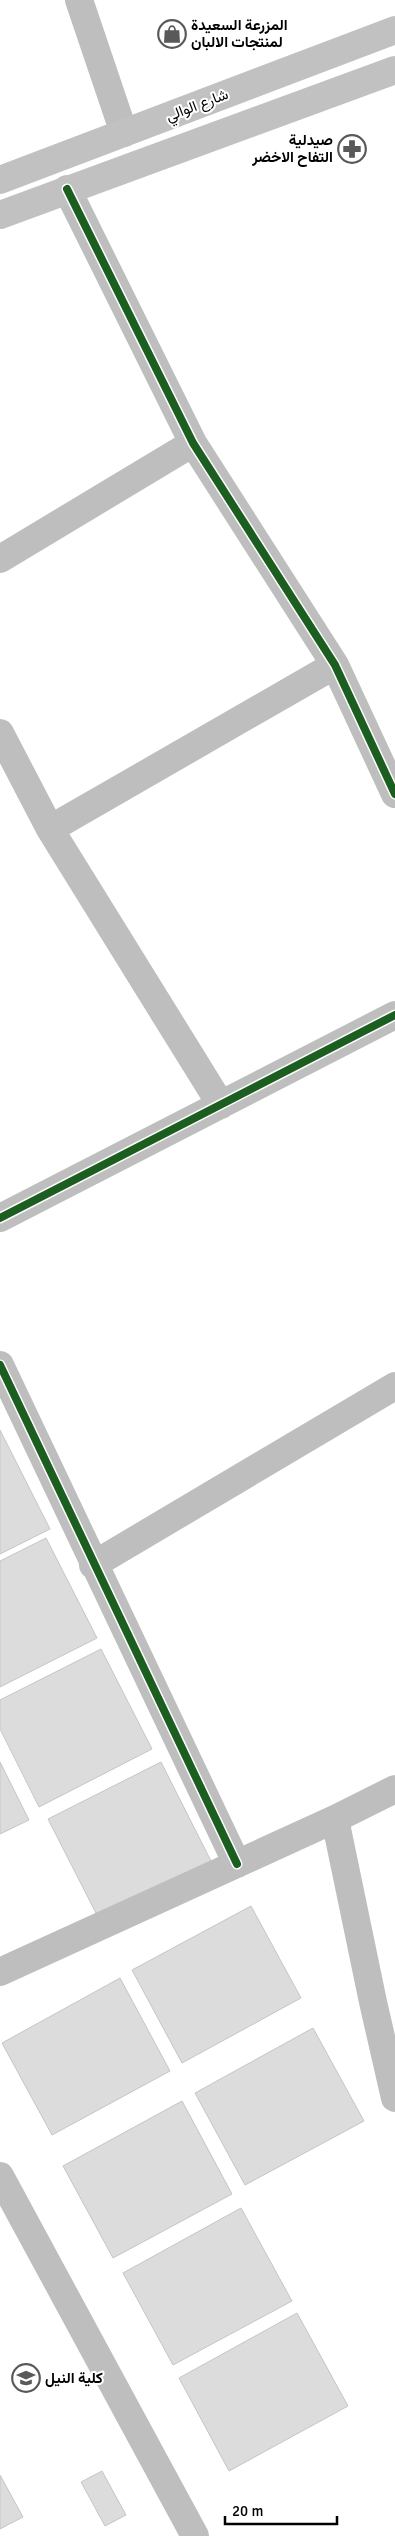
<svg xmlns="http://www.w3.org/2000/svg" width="395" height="2536" font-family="Signika,Vazirmatn,sans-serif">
<rect width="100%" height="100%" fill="#fff"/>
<path fill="#dcdcdc" stroke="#c5c5c5" d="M0 1430 50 1529 0 1554Z
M46 1538 97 1638 0 1687V1561Z
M101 1649 152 1749 39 1807 0 1729V1700Z
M0 1762 29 1820 0 1834Z
M161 1762 212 1863 99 1919 48 1819Z
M251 1906 301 1998 182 2063 132 1970Z
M120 1978 170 2071 52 2135 2 2043Z
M313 2028 364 2121 245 2185 195 2093Z
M182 2101 232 2194 113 2258 63 2166Z
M241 2208 292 2301 173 2365 123 2273Z
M297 2313 348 2406 229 2471 179 2378Z
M102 2471 126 2515 105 2526 81 2482Z
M0 2475 23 2517 0 2529Z"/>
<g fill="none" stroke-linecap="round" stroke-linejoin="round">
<path stroke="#bebebe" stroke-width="28" d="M79 0 124 133
M67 189 193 443 335 665 395 794
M0 559 193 443
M0 733 50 829 221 1105
M50 829 335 665
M0 1218 395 1015
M0 1365 237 1864
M93 1565 395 1386
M335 1819 373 2002 395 2098
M0 1972 335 1819 395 1789
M0 2176 195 2536"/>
<path stroke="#c1c1c1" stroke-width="28" d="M0 180 395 30
M0 215 395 70"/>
<defs>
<path id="cycleway" d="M67 189 193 443 335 665 395 794
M0 1218 395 1015
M0 1365 237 1864"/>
</defs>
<use href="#cycleway" stroke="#fff" stroke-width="11"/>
<use href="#cycleway" stroke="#1b5e20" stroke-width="8"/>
</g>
<defs>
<symbol id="shop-ring" viewBox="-11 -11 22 22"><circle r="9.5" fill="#fff" stroke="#595959" stroke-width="1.5"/><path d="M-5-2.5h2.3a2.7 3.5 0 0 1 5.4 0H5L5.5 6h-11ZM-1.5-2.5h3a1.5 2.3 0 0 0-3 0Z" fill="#595959"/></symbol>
<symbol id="pharmacy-ring" viewBox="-11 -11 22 22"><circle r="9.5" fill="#fff" stroke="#595959" stroke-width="1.5"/><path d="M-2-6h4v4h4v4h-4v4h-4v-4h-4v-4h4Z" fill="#595959"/></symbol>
<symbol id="university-ring" viewBox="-11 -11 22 22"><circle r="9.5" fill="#fff" stroke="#595959" stroke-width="1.5"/><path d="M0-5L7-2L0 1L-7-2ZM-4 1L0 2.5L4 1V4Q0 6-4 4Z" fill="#595959"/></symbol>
</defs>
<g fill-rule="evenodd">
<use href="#shop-ring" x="156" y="18" width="32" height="32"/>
<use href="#pharmacy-ring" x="336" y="133" width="32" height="32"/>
<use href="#university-ring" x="10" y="2362" width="32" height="32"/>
</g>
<g text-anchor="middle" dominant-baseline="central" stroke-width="4" stroke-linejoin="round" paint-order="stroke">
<g font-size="15" font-weight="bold" fill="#000" stroke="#fff" text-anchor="start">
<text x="191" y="25">المزرعة السعيدة<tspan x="191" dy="17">لمنتجات الالبان</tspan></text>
<text x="333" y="140" text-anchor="end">صيدلية<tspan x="333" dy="17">التفاح الاخضر</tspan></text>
<text x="45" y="2378">كلية النيل</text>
</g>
<g font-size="15" fill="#000" stroke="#fff">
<text transform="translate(197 105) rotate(-21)">شارع الوالي</text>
</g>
</g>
<path d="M225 2516v8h112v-8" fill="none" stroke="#000000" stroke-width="2.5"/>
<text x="232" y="2516" font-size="15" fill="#000000" stroke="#ffffff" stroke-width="4" paint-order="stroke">20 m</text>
</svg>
